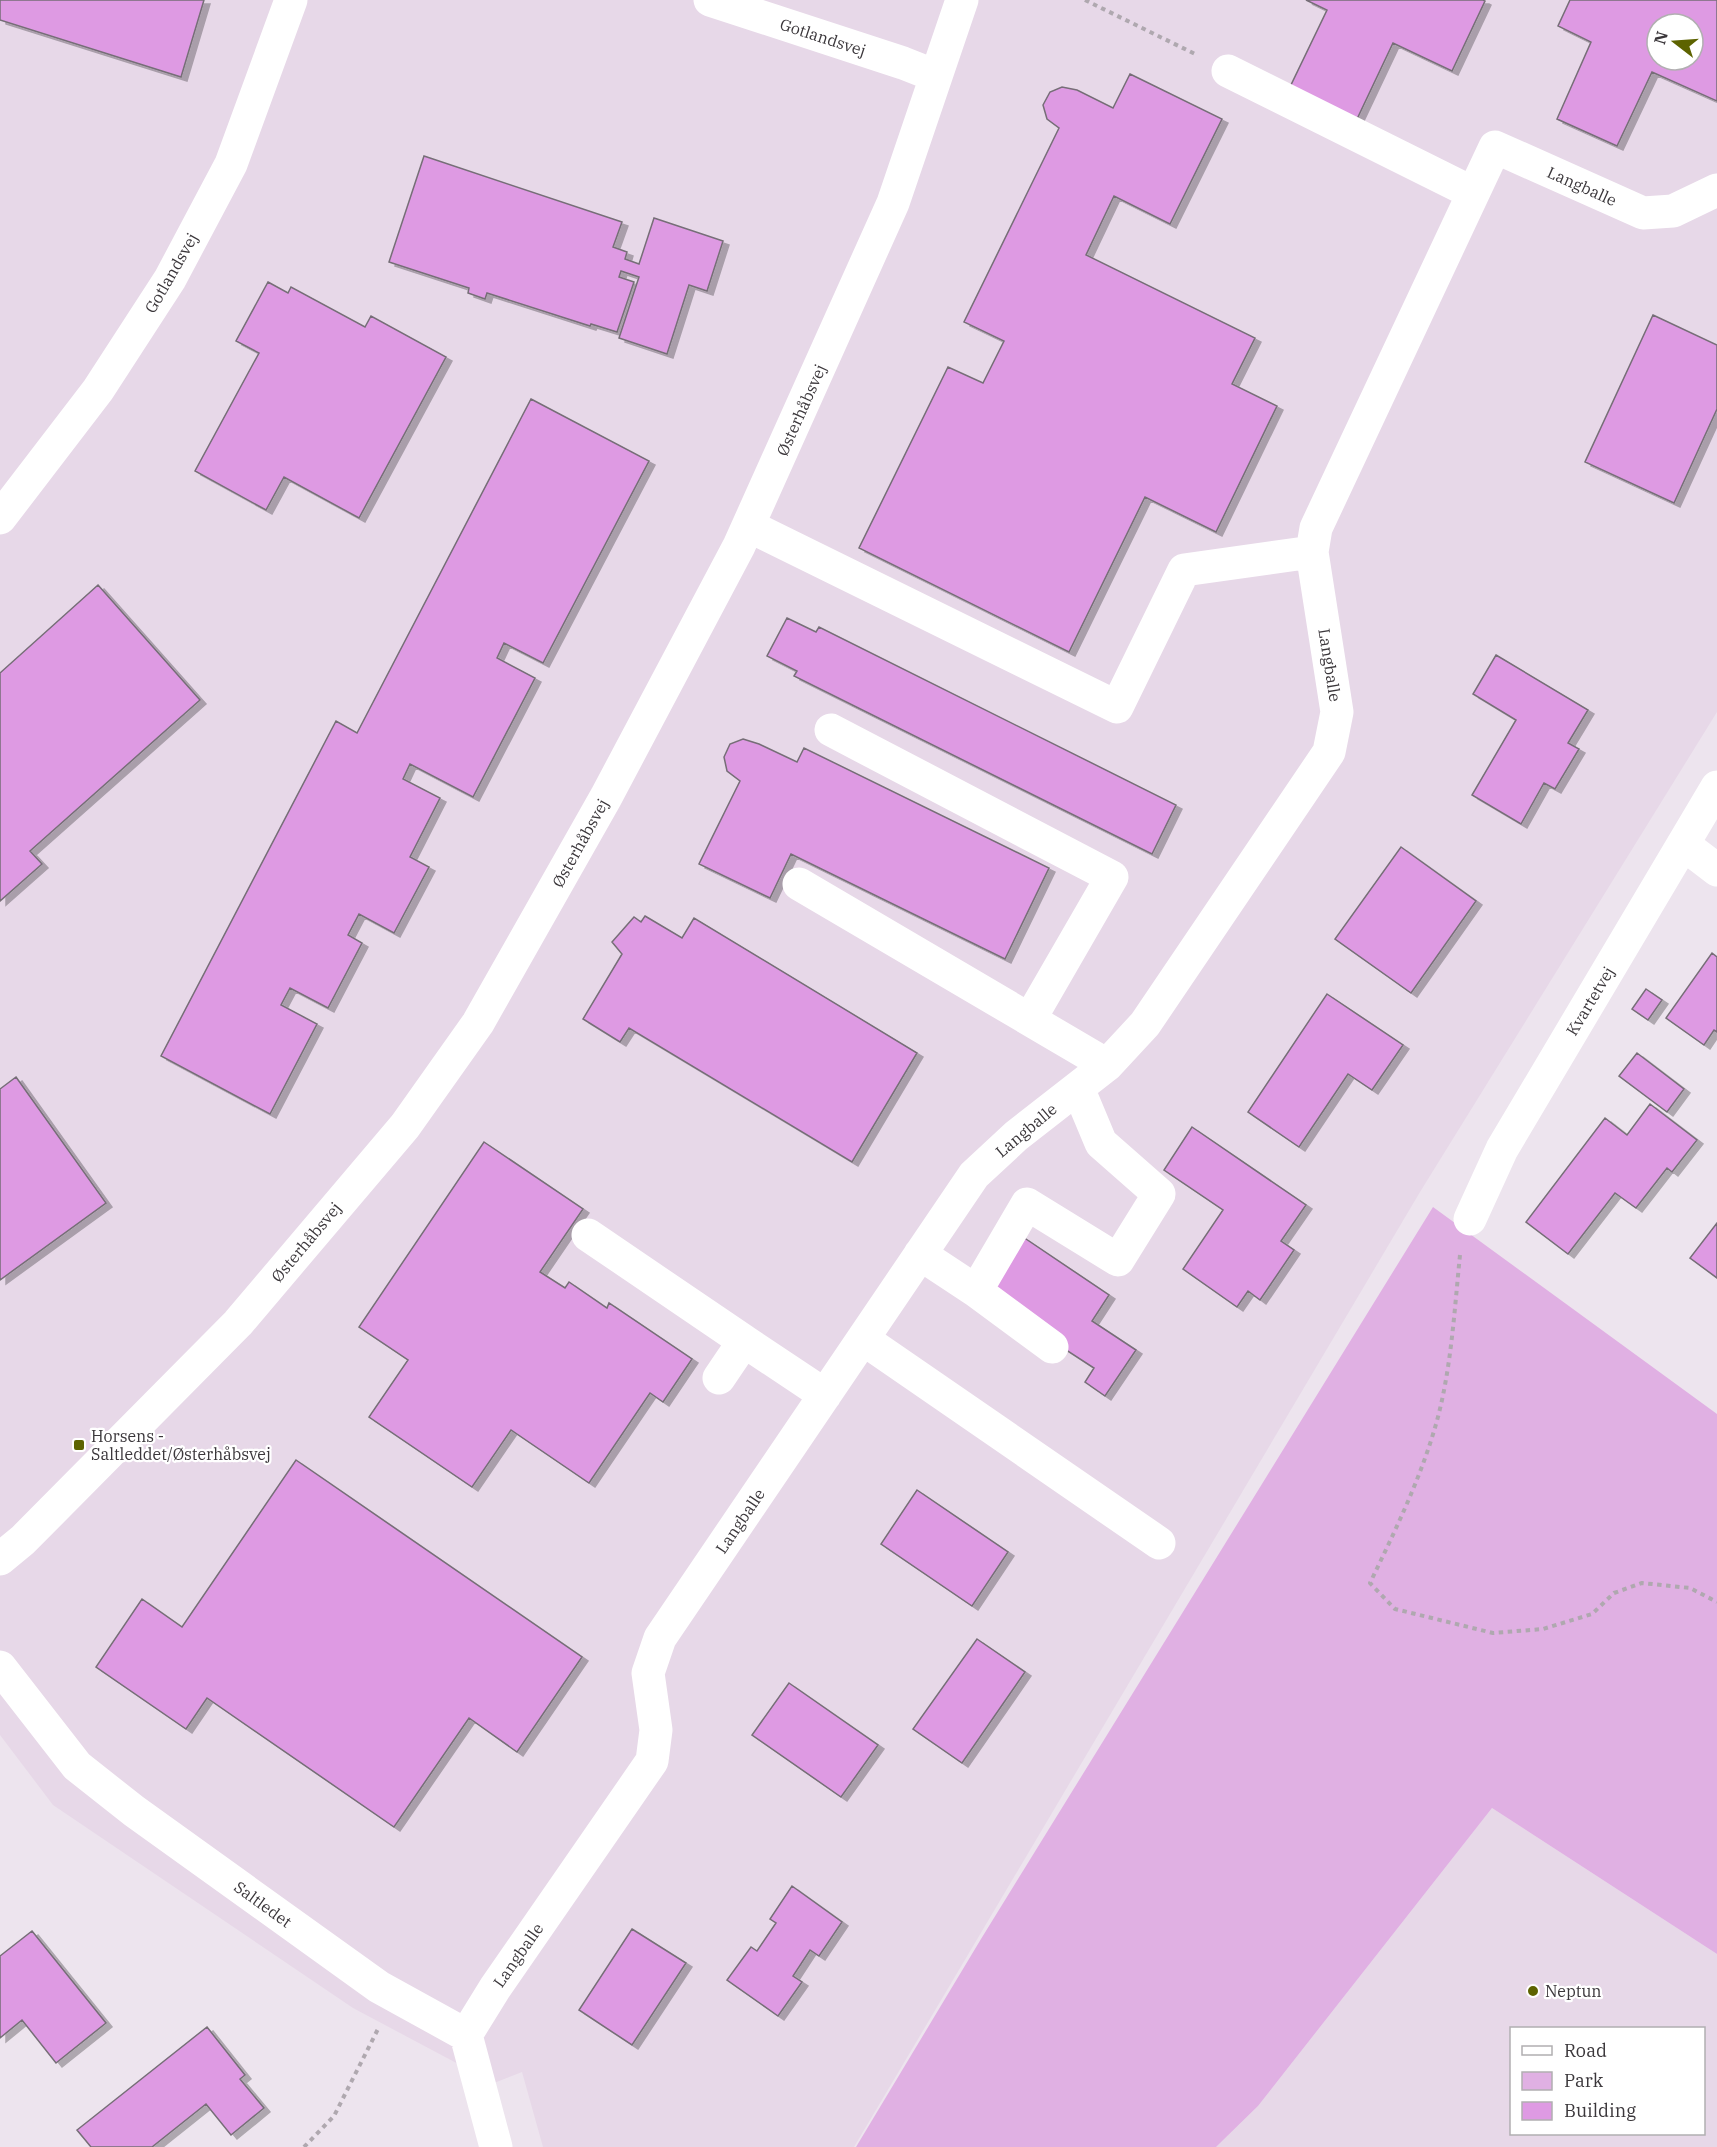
<svg xmlns="http://www.w3.org/2000/svg" width="1717" height="2147" font-family="'IBM Plex Serif',serif">
<defs>
<filter id="shadow"><feDropShadow dx="6" dy="4" stdDeviation="0" flood-color="#0004"/></filter>
</defs>
<rect width="100%" height="100%" fill="#ede4ee"/>
<path fill="#e7d8e8" fill-rule="evenodd" d="M0 0H1717V712L1420 1192 854 2147H543L522 2072 494 2083 353 2008 53 1805 0 1735ZM1657 24H1693V60H1657Z
M1492 1808 1717 1954V2147H1216L1258 2106ZM1512 2028H1704V2134H1512Z"/>
<path fill="#e0b0e3" d="M1433 1207 1717 1414V1954L1492 1808 1258 2106 1216 2147H856L981 1939Z"/>
<path fill="#de9ae3" stroke="#766e77" stroke-width="1.5" fill-rule="evenodd" filter="url(#shadow)" d="M0 0H204L181 77 0 20Z
M1306 0H1483L1485 1 1452 71 1393 43 1357 119 1290 87 1327 10Z
M1570 0H1717V101L1652 72 1617 146 1557 119 1591 42 1558 26ZM1657 24H1693V60H1657Z
M1130 74 1222 119 1170 224 1114 196 1086 255 1255 338 1232 384 1277 406 1216 532 1145 497 1069 652 859 548 948 367 983 383 1004 341 964 322 1059 128 1047 119 1043 105 1050 92 1062 87 1077 90 1113 108Z
M424 156 622 222 613 247 627 252 625 259 639 264 654 218 723 241 707 291 689 285 667 354 619 338 639 277 621 271 619 277 634 282 617 332 591 324 590 326 487 293 485 299 468 293 469 288 389 262Z
M268 282 288 293 291 287 365 327 371 316 446 357 359 518 284 477 266 510 195 471 259 353 236 341Z
M1653 315 1717 345V409L1674 503 1585 462Z
M531 399 649 461 543 663 504 643 497 658 535 678 473 797 410 764 403 779 440 798 410 857 429 867 394 933 359 914 348 935 362 943 328 1008 290 988 281 1005 317 1024 270 1114 161 1056 336 721 357 733Z
M98 585 200 700 30 851 42 864 0 901V673Z
M787 618 816 632 819 627 1176 805 1152 854 794 676 797 671 767 656Z
M1496 655 1588 710 1568 743 1579 749 1555 789 1544 783 1521 824 1472 795 1516 720 1473 694Z
M743 739 759 744 797 762 804 748 1049 868 1005 959 791 854 770 898 699 864 740 781 727 771 724 757 730 744Z
M1401 847 1476 901 1411 993 1335 939Z
M645 916 682 938 694 918 917 1053 852 1162 629 1028 620 1042 583 1019 622 954 612 942 634 917 641 922Z
M1712 953 1717 957V1032L1714 1030 1704 1045 1666 1018Z
M1646 989 1662 1000 1648 1020 1632 1009Z
M1327 994 1403 1045 1372 1090 1348 1074 1299 1147 1248 1112Z
M1637 1053 1684 1089 1667 1112 1619 1076Z
M16 1077 106 1203 0 1280V1089Z
M1650 1104 1697 1140 1672 1172 1667 1168 1636 1208 1615 1193 1568 1254 1526 1222 1605 1118 1627 1135Z
M1192 1127 1306 1205 1281 1241 1294 1250 1260 1300 1248 1291 1237 1307 1183 1269 1223 1210 1164 1170Z
M484 1142 583 1209 540 1272 565 1288 569 1282 607 1308 609 1303 692 1359 663 1402 650 1393 589 1483 511 1430 472 1487 369 1417 408 1360 359 1327Z
M1717 1223V1278L1690 1258Z
M1023 1237 1109 1295 1092 1321 1136 1350 1105 1396 1085 1382 1094 1368 1063 1348 987 1291Z
M296 1460 582 1657 517 1752 469 1718 394 1827 207 1698 186 1729 96 1667 142 1599 182 1627Z
M917 1490 1008 1552 972 1606 881 1544Z
M977 1639 1025 1672 962 1763 913 1729Z
M789 1683 878 1745 841 1797 752 1735Z
M792 1886 842 1922 819 1956 810 1950 793 1976 802 1982 778 2016 727 1980 751 1947 757 1951 776 1923 770 1919Z
M632 1929 686 1963 632 2045 579 2010Z
M32 1931 106 2023 56 2063 22 2020 0 2038V1956Z
M207 2027 245 2075 240 2079 264 2108 231 2135 206 2104 152 2147H91L77 2130Z"/>
<g fill="none" stroke-linecap="round" stroke-linejoin="round">
<path stroke="#afa8af" stroke-width="4" stroke-dasharray="4.5 4.5" stroke-linecap="butt" d="M1085 0 1195 54
M1460 1255C1454 1314 1451 1375 1434 1431 1418 1484 1394 1533 1370 1583L1395 1609 1493 1633 1543 1629 1592 1614 1614 1593 1642 1583 1690 1588 1717 1602
M304 2147 334 2116 378 2029"/>
<path stroke="#fff" stroke-width="33" d="M710 0 903 63 936 76
M1228 71 1473 193
M0 518 98 390 170 279 231 164 291 0
M749 526 1117 707 1184 570 1312 552
M831 730 1112 877 1030 1019
M1683 844 1717 870
M799 884 1107 1065
M1470 1219 1502 1149 1717 787
M588 1235 744 1341
M920 1254 976 1291 1052 1347
M976 1291 1027 1204 1118 1260 1159 1194 1101 1143 1078 1088
M863 1339 1159 1543
M719 1378 744 1341 825 1395
M0 1559 23 1540 238 1323 405 1126 478 1023 606 797 739 546 893 203 962 0
M0 1667 77 1766 134 1811 379 1987 466 2035 496 2147
M466 2035 495 1988 652 1761 656 1730 648 1673 660 1638 974 1175 1016 1136 1107 1065 1145 1024 1329 752 1337 712 1312 552 1316 528 1495 147 1643 213 1673 211 1717 190"/>
</g>
<g fill="#5d6300" stroke="#fff" stroke-width="2">
<rect x="73" y="1439" width="12" height="12" rx="3"/>
<circle cx="1533" cy="1991" r="6"/>
</g>
<g text-anchor="middle" dominant-baseline="central" stroke-width="4.5" stroke-linejoin="round" paint-order="stroke">
<g font-size="16" fill="#3b373b" stroke="#fff">
<text transform="translate(823 37) rotate(18)">Gotlandsvej</text>
<text transform="translate(1582 186) rotate(24)">Langballe</text>
<text transform="translate(171 273) rotate(-60)">Gotlandsvej</text>
<text transform="translate(801 410) rotate(-66)">Østerhåbsvej</text>
<text transform="translate(1330 665) rotate(81)">Langballe</text>
<text transform="translate(580 843) rotate(-61)">Østerhåbsvej</text>
<text transform="translate(1590 1001) rotate(-59)">Kvartetvej</text>
<text transform="translate(1026 1130) rotate(-40)">Langballe</text>
<text transform="translate(306 1242) rotate(-50)">Østerhåbsvej</text>
<text transform="translate(740 1521) rotate(-56)">Langballe</text>
<text transform="translate(263 1904) rotate(36)">Saltledet</text>
<text transform="translate(518 1955) rotate(-55)">Langballe</text>
</g>
<g font-size="16" fill="#3b373b" stroke="#fff" text-anchor="start">
<text x="91" y="1436">Horsens -<tspan x="91" dy="18">Saltleddet/Østerhåbsvej</tspan></text>
<text x="1545" y="1991">Neptun</text>
</g>
</g>
<rect x="1510" y="2027" width="195" height="108" fill="#ffffff" stroke="#b1afb1" stroke-width="1.5"/>
<rect x="1522" y="2046" width="30" height="9" fill="#ffffff" stroke="#b1afb1" stroke-width="1.5"/>
<text x="1564" y="2057" font-size="18" fill="#3b373b">Road</text>
<rect x="1522" y="2072" width="30" height="18" fill="#e0b0e3" stroke="#b1afb1" stroke-width="1.5"/>
<text x="1564" y="2087" font-size="18" fill="#3b373b">Park</text>
<rect x="1522" y="2102" width="30" height="18" fill="#de9ae3" stroke="#b1afb1" stroke-width="1.5"/>
<text x="1564" y="2117" font-size="18" fill="#3b373b">Building</text>
<g transform="translate(1675 42) rotate(287)"><circle r="28" fill="#ffffff" stroke="#b1afb1" stroke-width="1.5"/>
<path d="M0-4.5L10 22L0 15L-10 22Z" fill="#5d6300"/>
<text y="-9" font-size="16" font-weight="bold" text-anchor="middle" fill="#3b373b">N</text>
</g>
</svg>
